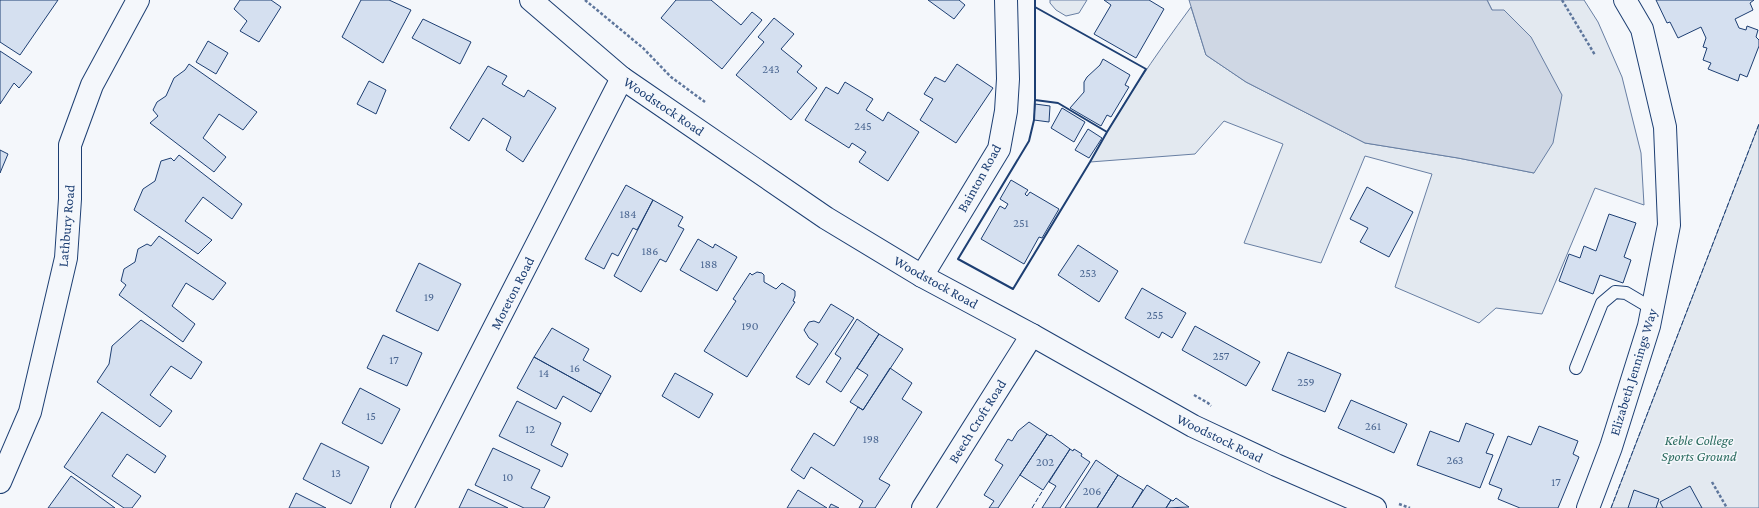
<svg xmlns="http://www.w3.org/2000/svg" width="1759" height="508" font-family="'Crimson Pro',serif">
<rect width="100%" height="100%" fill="#f4f7fb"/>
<path fill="#e3e9f0" stroke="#687fa3" d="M1050 0H1087L1079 13 1066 16 1056 10 1050 3Z
M1487 0H1584L1598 22 1622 77 1641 153 1644 205 1595 188 1542 314 1496 308 1479 323 1395 287 1432 174 1365 156 1321 263 1244 243 1283 144 1224 121 1195 154 1090 162C1120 107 1154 57 1191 7L1206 55 1246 82 1365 143 1458 158 1534 173 1492 10Z
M1759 124V508H1611L1630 459Z"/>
<path fill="#cfd7e4" stroke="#687fa3" d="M1189 0H1487L1492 10H1504L1531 37 1562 95 1553 143 1534 173 1458 158 1365 143 1246 82 1206 55Z"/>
<path fill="#d5e0f0" stroke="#1d3f73" d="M0 0H58L20 55 0 42Z
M240 0H271L281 7 259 42 240 31 247 21 234 9Z
M361 0H389L411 10 383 63 342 37Z
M676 0H711L741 25 752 12 762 20 722 69 661 18Z
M928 0H959L965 5 954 19Z
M1104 0H1149L1164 9 1136 58 1094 34 1111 5Z
M1656 0H1754L1750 3 1753 10 1735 19 1739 28 1746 30 1747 26 1758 30 1756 37 1759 40V46L1747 77 1740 74 1738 81 1708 69 1711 63 1703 60 1707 48 1703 47 1706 38 1701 27 1678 38 1670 22 1667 23Z
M774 18 794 34 781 49 802 66 797 72 817 88 791 120 736 75 764 42 758 37Z
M423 19 471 42 460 64 412 38Z
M208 41 228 53 216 74 196 62Z
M0 51 32 72 19 88 14 83 0 104Z
M1103 59 1130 75 1125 85 1129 87 1111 117 1107 115 1101 126 1070 108 1084 92V82L1087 77 1100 65Z
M189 64 257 112 243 130 219 114 203 138 226 157 214 172 150 123 158 116 153 110 157 102 166 96 174 78 185 70Z
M957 64 993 88 956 143 920 120 933 99 924 94 935 77 945 82Z
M488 66 507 76 502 84 524 97 528 90 556 108 523 162 506 150 511 137 483 118 469 141 450 128Z
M369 81 386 90 376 114 357 104Z
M845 82 873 99 866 110 883 121 888 112 919 132 888 181 859 162 866 152 852 143 849 148 805 120 826 87 838 94Z
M1035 104 1050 106 1049 122 1034 120Z
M1062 108 1085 122 1074 142 1051 128Z
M1088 129 1102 138 1089 158 1075 150Z
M0 150 8 154 0 173Z
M179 155 242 204 232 219 203 197 185 221 212 240 198 254 134 210 143 189 155 181 161 161 171 158 174 161Z
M1011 180 1028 190 1025 194 1027 196 1030 192 1059 209 1042 238 1039 237 1024 264 981 239 1000 206 1005 209 1008 204 1000 199Z
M626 185 653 200 637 230 633 228 618 256 612 253 604 269 585 259Z
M1367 187 1413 212 1389 257 1360 242 1368 228 1350 219Z
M653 200 683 217 678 226 684 229 666 262 660 259 641 292 614 276Z
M1609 214 1636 223 1624 257 1631 260 1623 283 1600 275 1593 294 1559 281 1569 254 1580 258 1584 246 1596 251Z
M159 236 226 283 213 300 186 283 172 306 195 324 183 342 119 295 126 285 121 281 124 269 135 262 138 249 147 244 151 246Z
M698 239 713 248 715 244 737 257 717 291 680 270Z
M1078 245 1118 271 1099 302 1058 275Z
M419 263 461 284 438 331 396 311Z
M757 272 762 273 764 275V282L776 289 782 283 795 291V296L793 301 795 302 747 377 704 351 736 301 733 299 750 273 752 275Z
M1142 288 1186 313 1172 338 1162 332 1159 338 1125 318Z
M831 304 854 318 809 385 796 377 818 344 809 338 804 330 809 322 814 321 819 323Z
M857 319 879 334 841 392 826 382 841 358 835 354Z
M141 320 202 362 191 379 171 366 150 395 172 411 160 427 97 382 109 364 112 346Z
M1195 326 1260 362 1246 386 1182 350Z
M552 328 589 349 583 360 611 376 601 394 534 357Z
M879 334 903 349 863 410 850 402 868 375 857 368Z
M383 335 422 353 407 386 367 368Z
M1288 352 1341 374 1325 412 1272 390Z
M534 357 601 394 591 412 563 396 556 409 517 388Z
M890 368 912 383 902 399 922 412 879 479 890 485 875 508H859L863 501 811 467 804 479 791 470 814 433 834 446 858 407 863 410Z
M675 373 713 394 699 418 662 396Z
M360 388 400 409 382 444 342 423Z
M1351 400 1407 424 1394 453 1338 428Z
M517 401 561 423 551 445 568 454 562 467 499 436Z
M102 412 166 456 155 473 127 454 112 476 141 496 132 508H124L64 467Z
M1029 422 1047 434 998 508H989L994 501 984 495 1003 465 995 460 1008 439 1012 441 1018 431Z
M1466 423 1494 434 1486 453 1493 455 1480 488 1417 465 1430 431 1459 442Z
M1539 426 1578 441 1573 454 1579 457 1558 508H1520L1498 499 1502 489 1489 484 1508 436 1531 445Z
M1047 434 1050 436 1051 435 1070 449 1043 490 1020 475Z
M321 443 369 467 351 504 303 479Z
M493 448 540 470 531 488 550 497 544 508H524L475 485Z
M1070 449 1073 451 1074 449 1082 454 1081 456 1090 462 1060 508H1042L1056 486 1049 482Z
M1096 460 1118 475 1097 508H1065Z
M1118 475 1143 490 1132 508H1097Z
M71 476 115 508H48Z
M1147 485 1171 500 1166 508H1132Z
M1690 486 1702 508H1663L1660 502Z
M468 489 508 508H459Z
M798 490 827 508H787Z
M1634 490 1659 499 1656 508H1628Z
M296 493 326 508H289Z
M1176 498 1189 507 1166 508 1171 500 1173 501Z
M831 504 839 508H829Z"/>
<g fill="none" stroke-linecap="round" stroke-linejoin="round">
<defs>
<path id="lane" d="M1576 368 1602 303 1615 292 1626 293 1653 309"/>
<path id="street" d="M922 276 999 149 1006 111 1008 79 1006 0
M0 482 30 412 66 258 70 199V145L92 85 138 0
M923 508 1032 335
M1588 508 1611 447 1649 326 1669 225 1665 127 1642 29 1625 0"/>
<path id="secondary" d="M402 508 622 78"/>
<path id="primary" d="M531 0 622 78 826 218 922 276 1032 335 1193 426 1276 465 1375 508"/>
</defs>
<use href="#lane" stroke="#1d3f73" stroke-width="14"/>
<use href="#street" stroke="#1d3f73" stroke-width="24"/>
<use href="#secondary" stroke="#1d3f73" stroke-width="24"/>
<use href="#primary" stroke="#1d3f73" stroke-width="24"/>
<path stroke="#5e769c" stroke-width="2.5" stroke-dasharray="3 2" stroke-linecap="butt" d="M585 0 643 48 671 77 705 102
M1562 0 1595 55
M1194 395 1208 403 1211 406
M1712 482 1727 508
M1399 504 1410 508"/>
<use href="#lane" stroke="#f4f7fb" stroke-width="12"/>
<use href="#street" stroke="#f4f7fb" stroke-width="22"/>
<use href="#secondary" stroke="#f4f7fb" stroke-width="22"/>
<use href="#primary" stroke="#f4f7fb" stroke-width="22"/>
<path stroke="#1d3f73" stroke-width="1" stroke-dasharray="5 2" stroke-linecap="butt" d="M1032 508 1043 490
M1611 508 1759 124"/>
<path stroke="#1d3f73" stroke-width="2" d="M1035 0V7
M1035 7 1146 69 1107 132 1058 103 1035 100Z
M1035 100 1058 103 1107 132 1090 162 1013 289 958 259 1029 141 1034 120Z"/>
</g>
<g text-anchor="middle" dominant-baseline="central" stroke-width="3" stroke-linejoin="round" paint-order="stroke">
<g font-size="12" fill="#4b6792">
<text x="771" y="69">243</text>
<text x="863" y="126">245</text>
<text x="628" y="214">184</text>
<text x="1021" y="223">251</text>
<text x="650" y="251">186</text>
<text x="709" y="264">188</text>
<text x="1088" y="273">253</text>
<text x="429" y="297">19</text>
<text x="1155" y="315">255</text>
<text x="750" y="326">190</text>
<text x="1221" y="356">257</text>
<text x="394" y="360">17</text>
<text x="575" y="368">16</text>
<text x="544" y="373">14</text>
<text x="1306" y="382">259</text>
<text x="371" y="416">15</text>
<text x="1373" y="426">261</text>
<text x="530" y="429">12</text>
<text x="871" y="439">198</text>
<text x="1455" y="460">263</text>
<text x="1045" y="462">202</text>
<text x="336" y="473">13</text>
<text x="508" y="477">10</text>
<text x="1556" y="482">17</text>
<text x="1092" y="491">206</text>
</g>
<g font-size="14" fill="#1d3f73" stroke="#f4f7fb">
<text transform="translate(664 106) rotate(34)">Woodstock Road</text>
<text transform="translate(979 178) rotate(-61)">Bainton Road</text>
<text transform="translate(66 226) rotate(-85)">Lathbury Road</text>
<text transform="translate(936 282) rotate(29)">Woodstock Road</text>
<text transform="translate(512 293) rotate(-63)">Moreton Road</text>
<text transform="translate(1633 372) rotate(-73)">Elizabeth Jennings Way</text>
<text transform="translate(977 421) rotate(-58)">Beech Croft Road</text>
<text transform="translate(1220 438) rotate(26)">Woodstock Road</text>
</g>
<g font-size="14" font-style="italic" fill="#2c6c60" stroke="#f4f7fb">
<text x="1699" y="440">Keble College<tspan x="1699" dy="16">Sports Ground</tspan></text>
</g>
</g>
</svg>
